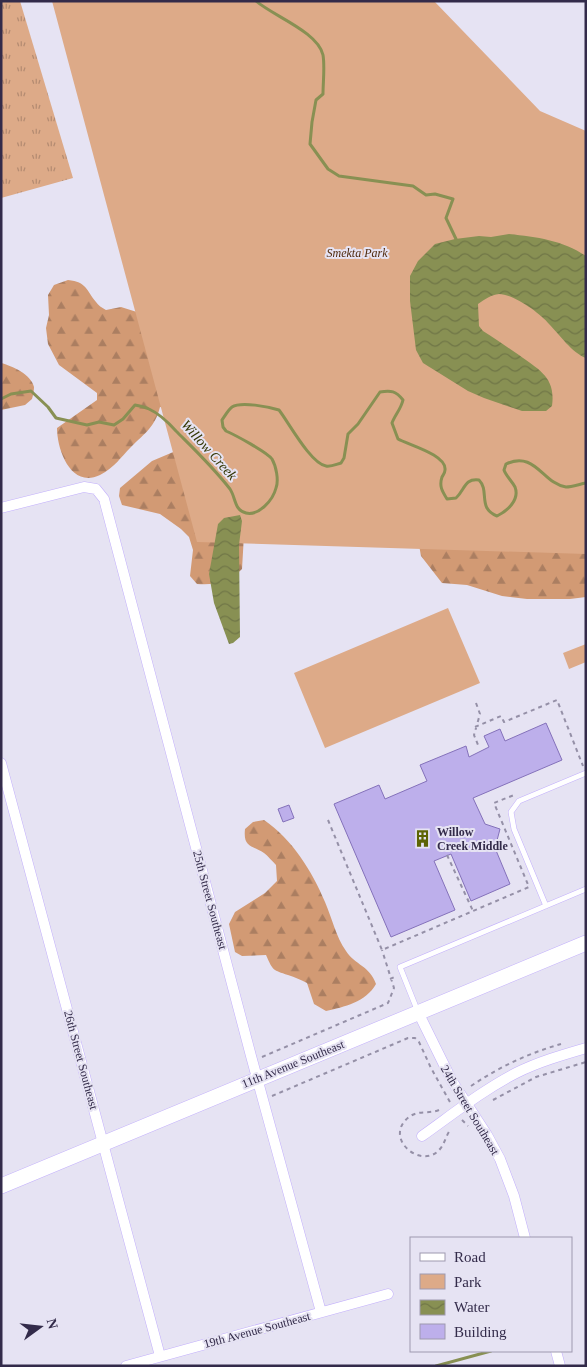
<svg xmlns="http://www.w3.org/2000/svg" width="587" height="1367" font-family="Georgia,serif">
<defs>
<pattern id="grass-tufts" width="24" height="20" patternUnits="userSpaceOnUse" patternTransform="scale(1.25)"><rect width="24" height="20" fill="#da8"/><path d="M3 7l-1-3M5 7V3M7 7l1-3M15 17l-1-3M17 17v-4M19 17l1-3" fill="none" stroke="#b48b71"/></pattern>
<pattern id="forest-firs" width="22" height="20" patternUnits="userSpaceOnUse" patternTransform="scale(1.25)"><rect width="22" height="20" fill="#d29a74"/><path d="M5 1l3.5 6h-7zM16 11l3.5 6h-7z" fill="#ab7e61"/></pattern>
<pattern id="water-waves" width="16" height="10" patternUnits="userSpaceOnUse" patternTransform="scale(1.25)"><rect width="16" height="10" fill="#889053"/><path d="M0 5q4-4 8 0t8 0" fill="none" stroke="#707647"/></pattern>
</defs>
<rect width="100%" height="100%" fill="#e6e3f3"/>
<path fill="url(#grass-tufts)" d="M1 1H20L73 178 1 198Z"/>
<path fill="url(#forest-firs)" d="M68 280C87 282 86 290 96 302 98 305 102 308 106 310L121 307 140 313 173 409 160 407C155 427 145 433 131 447 120 458 115 467 100 475 71 489 57 450 57 428L97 400V393L59 365 48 344 46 328 49 315 48 295 54 285Z
M1 363C12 366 31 374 34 387 34 390 33 396 32 399L25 405 1 410Z
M204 439 244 535 242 569C229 583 215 585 197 584L190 576 193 550 189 537 181 529 160 514 122 505 119 496 120 488 152 461Z
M586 507V597L570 599H527L502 596 467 585 442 583 421 556 419 545Z
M264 820C292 839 312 871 325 902 332 918 336 937 346 951 355 965 370 966 376 984 366 1002 344 1007 326 1011L314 1004 307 983C301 980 295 977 288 975 273 970 273 971 266 955L242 956 235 952 229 924 235 912 265 893 277 881 276 865C272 861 268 856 264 853 252 845 243 848 245 829L253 822Z"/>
<path fill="#da8" d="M52 1H434L540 111 586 131V554L197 542Z
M448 608 480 683 325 748 294 673Z
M586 644V662L569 669 563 653Z"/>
<path fill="url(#water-waves)" d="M509 234C537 237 562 240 586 256V358C572 353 559 334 549 324 540 313 513 294 499 294 491 295 485 299 478 304L479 326 483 331C496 339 507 347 519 355 539 370 556 377 552 406L546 411H522L484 398 468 391 423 363 416 350 410 301V276L418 261 435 244 455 239 479 236 491 237Z
M240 515 242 521 239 545 240 637 233 643 229 644 214 603 209 574 218 524 224 518Z"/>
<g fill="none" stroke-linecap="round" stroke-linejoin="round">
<path stroke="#889053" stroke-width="3" d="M256 1C273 16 318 32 323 55 325 67 323 82 323 94L316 100 312 122 310 144 328 169 339 176 413 186 426 195 435 194 453 199 446 218 456 239
M1 399 11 394 31 391 48 407 56 418 87 425 99 422 114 425 123 419 135 405C140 406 145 407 149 409 160 414 168 422 176 431 195 450 213 467 230 489 236 498 234 510 246 513 259 516 273 500 276 488 279 480 276 466 272 459 267 452 235 435 226 431L223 427 222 420C225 416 228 410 232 407 241 401 269 407 279 410 289 423 311 464 326 466 331 467 337 464 341 463L344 458 348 434 358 424 380 392C391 390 396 391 403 400 401 409 395 415 392 423L398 439C409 445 447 455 445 470 445 473 443 475 442 477 439 486 442 491 447 499L456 498C465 490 464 478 479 480 490 491 477 508 497 516 507 511 520 500 515 487 512 481 506 476 504 470L506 464C535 450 543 484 566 487 572 487 580 484 586 483
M436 1366 491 1351"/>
</g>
<path fill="#bdafeb" stroke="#8471ba" d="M546 723 562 760 473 798 485 824 500 829 495 848 510 884 471 901 451 854 434 861 455 910 391 937 334 804 379 785 385 799 427 781 420 765 466 746 469 757 489 747 484 736 500 729 505 741Z
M289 805 294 818 283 822 278 809Z"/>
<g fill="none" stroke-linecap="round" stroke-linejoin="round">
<defs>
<path id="lane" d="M546 906 514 829 511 812 519 801 586 773
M418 1012 400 967 586 889"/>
<path id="street" d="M1 508 84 487 96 489 104 499 251 1056 321 1312
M1 763 160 1356
M418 1012 452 1081 487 1135 500 1159 514 1196 525 1238
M422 1136C453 1114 483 1090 516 1073 538 1062 562 1055 586 1048
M556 1351 560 1366
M126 1366 388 1294"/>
<path id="secondary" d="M1 1186 586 943"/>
</defs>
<use href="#lane" stroke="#c2affc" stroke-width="6"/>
<use href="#street" stroke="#c2affc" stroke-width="11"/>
<use href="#secondary" stroke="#c2affc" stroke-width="16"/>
<path stroke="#9590a7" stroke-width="2" stroke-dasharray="4 4" stroke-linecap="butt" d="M476 703 480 714 474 735 478 745
M475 727 501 716 504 722 557 700 583 766
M328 820 382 950 529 887 494 803 514 795
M447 855 473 911
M390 979 397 976
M262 1057 388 1003 394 988 382 950
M471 1086C499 1067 529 1053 561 1044
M272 1096 408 1038H415L419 1042 431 1068 450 1102 449 1103
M493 1100 536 1077 586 1062
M439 1110C429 1114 418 1110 409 1117 382 1138 422 1171 440 1149 445 1143 446 1135 451 1129
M462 1120 468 1126"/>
<use href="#lane" stroke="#fff" stroke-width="5"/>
<use href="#street" stroke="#fff" stroke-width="10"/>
<use href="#secondary" stroke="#fff" stroke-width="15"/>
</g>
<defs>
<symbol id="building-bare" viewBox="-9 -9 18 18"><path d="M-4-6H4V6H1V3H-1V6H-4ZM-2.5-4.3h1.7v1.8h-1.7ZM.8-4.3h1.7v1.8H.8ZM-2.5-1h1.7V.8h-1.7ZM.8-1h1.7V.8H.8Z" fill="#5d6403" stroke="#e6e3f3" stroke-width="2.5" paint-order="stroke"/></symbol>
</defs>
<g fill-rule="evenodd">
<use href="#building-bare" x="410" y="826" width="25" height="25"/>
</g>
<g text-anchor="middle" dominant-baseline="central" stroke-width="4" stroke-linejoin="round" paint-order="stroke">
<g font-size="12" font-style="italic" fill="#4f290c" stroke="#e6e3f3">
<text x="357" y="253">Smekta Park</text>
</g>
<g font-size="12" font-weight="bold" fill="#332b4a" stroke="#e6e3f3" text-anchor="start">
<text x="437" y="832">Willow<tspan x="437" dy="14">Creek Middle</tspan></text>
</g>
<g font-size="12" fill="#332b4a" stroke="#e6e3f3">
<text transform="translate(210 900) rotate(75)">25th Street Southeast</text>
<text transform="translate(81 1060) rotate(75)">26th Street Southeast</text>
<text transform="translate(293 1064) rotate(-22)">11th Avenue Southeast</text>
<text transform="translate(470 1110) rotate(59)">24th Street Southeast</text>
<text transform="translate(257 1330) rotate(-15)">19th Avenue Southeast</text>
</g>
<g font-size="14" font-style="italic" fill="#333705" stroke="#e6e3f3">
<text transform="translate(209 450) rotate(48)">Willow Creek</text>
</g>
</g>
<rect width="587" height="1367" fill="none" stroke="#332b4a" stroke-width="5"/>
<rect x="410" y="1237" width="162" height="115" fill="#e6e3f3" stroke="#9e99af"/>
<rect x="420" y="1253" width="25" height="8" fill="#ffffff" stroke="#9e99af"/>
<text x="454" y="1262" font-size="15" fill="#332b4a">Road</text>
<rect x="420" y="1274" width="25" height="15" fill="#ddaa88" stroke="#9e99af"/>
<text x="454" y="1287" font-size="15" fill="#332b4a">Park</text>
<rect x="420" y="1300" width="25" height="15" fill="url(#water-waves)" stroke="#9e99af"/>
<text x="454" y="1312" font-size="15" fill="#332b4a">Water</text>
<rect x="420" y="1324" width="25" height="15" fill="#bdafeb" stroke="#9e99af"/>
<text x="454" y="1337" font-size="15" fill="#332b4a">Building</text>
<g transform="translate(40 1327) rotate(75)" stroke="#e6e3f3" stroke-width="4" paint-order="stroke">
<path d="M0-4L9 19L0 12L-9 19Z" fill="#332b4a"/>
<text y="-8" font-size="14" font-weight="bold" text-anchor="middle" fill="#332b4a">N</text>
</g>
</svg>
